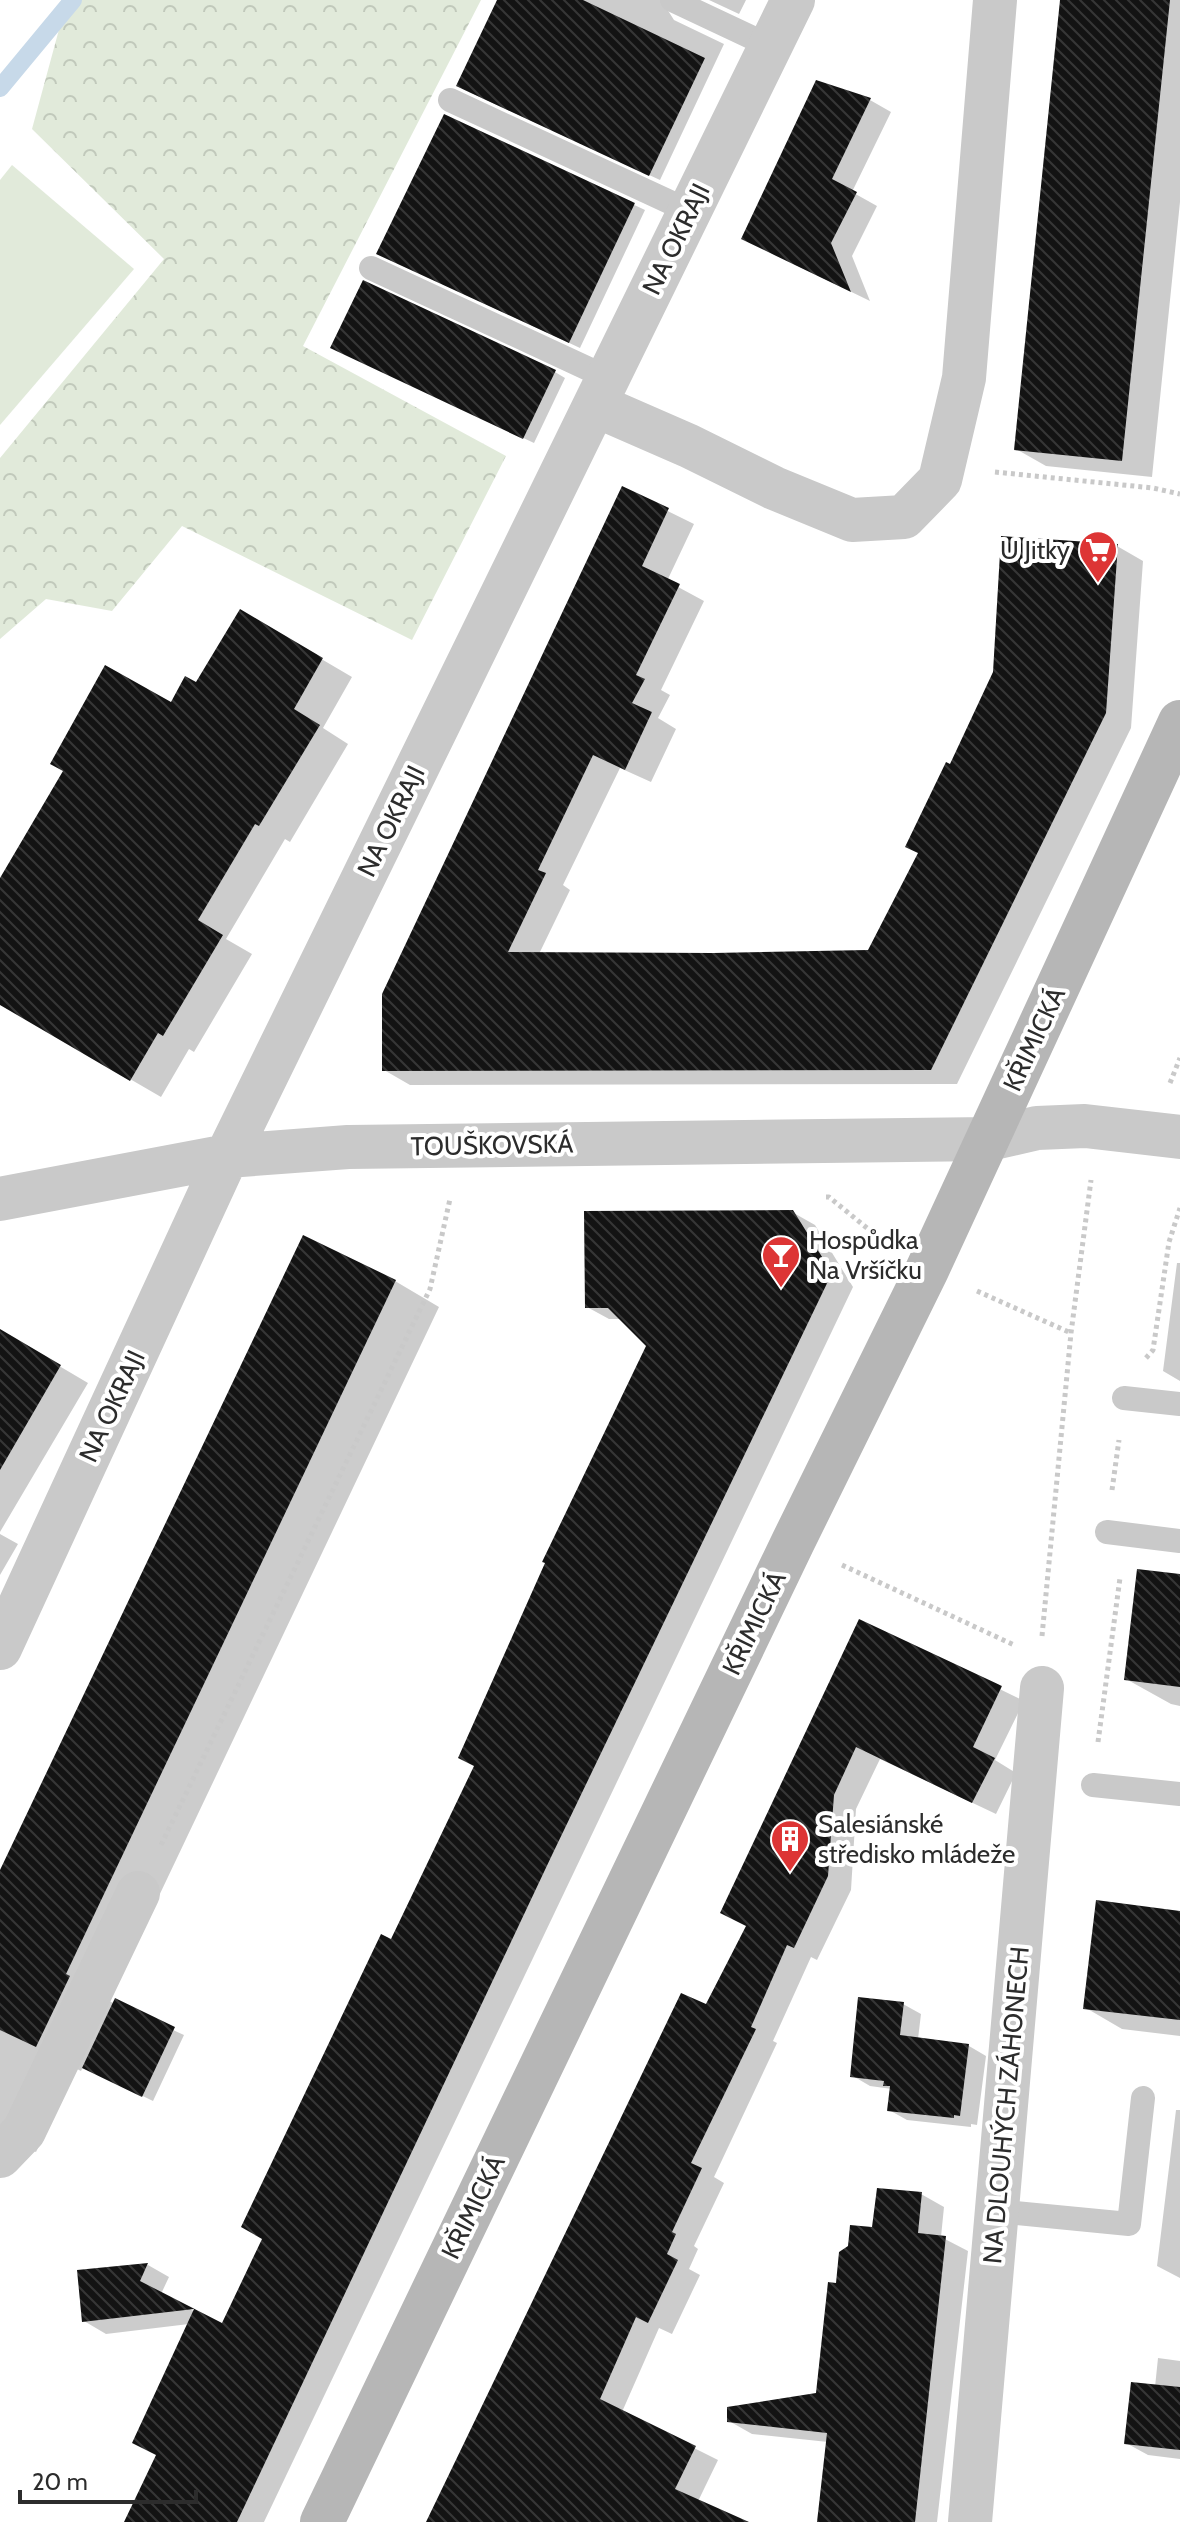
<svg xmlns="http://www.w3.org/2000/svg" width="1180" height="2522" font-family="Cabin,sans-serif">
<defs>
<pattern id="forest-crowns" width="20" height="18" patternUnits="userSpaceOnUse" patternTransform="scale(2)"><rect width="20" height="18" fill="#e1eada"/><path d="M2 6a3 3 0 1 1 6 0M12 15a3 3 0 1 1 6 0" fill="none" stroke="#c1c9bb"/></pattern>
<pattern id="building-back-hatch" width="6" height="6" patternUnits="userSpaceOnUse" patternTransform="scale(2)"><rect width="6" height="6" fill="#131313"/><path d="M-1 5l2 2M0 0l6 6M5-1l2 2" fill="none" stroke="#363636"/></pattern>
</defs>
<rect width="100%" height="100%" fill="#fff"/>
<path fill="url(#forest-crowns)" d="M67 0H481L303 346 506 456 412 640 182 526 112 611 46 599 0 639V458L164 259 32 129Z"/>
<path fill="#e1eada" d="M12 165 134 269 0 425V180Z"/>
<path fill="#0003" d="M500 0H669L667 9 674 20 724 44 660 180 469 92Z
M709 0H746L739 14Z
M1062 0H1180V202L1152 477 1046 466 1016 449Z
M870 100 891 112 852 192 877 206 852 256 870 301 765 250Z
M445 116 645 210 580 348 389 259Z
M343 353 555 372 565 378 534 443Z
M623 489 694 524 667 581 704 601 661 690 670 695 658 718 676 729 651 782 620 768 563 885 570 890 539 954 870 952 920 854 951 767 1117 546 1143 561 1131 728 957 1084 410 1085 384 1070Z
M241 612 352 677 323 728 348 744 290 842 285 839 226 939 252 954 194 1052 189 1049 161 1097 49 1032 0 998V882L171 705 197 685Z
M792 1212 815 1225 853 1287 264 2522H126L158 2455 189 2324 106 2334 84 2321 79 2272 148 2265 169 2277 161 2294 222 2326 264 2239 392 1941 476 1766 648 1346 622 1319H609L587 1307Z
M1177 1263H1180V1381L1163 1371Z
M395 1281 439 1307 109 2001 184 2035 153 2101 83 2067 81 2071 77 2069 36 2152 0 2135V1877Z
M0 1331 88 1383 0 1532Z
M0 1534 18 1544 0 1575Z
M1180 1576V1706L1171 1704 1126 1679Z
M860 1621 1024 1701 995 1760 1016 1773 996 1814 880 1759 856 1809 851 1890 817 1960 811 1957 773 2041 777 2043 714 2177 724 2183 694 2246 698 2249 689 2269 700 2275 672 2334 659 2328 622 2412 718 2460 688 2522H429L747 1927Z
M1180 1913V2036L1122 2029 1086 2008Z
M903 2004 921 2014 918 2039 969 2046 986 2056 977 2125 971 2124V2127L907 2120 889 2110 892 2089 870 2086 853 2076Z
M1176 2110H1180V2278L1157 2266Z
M921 2194 944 2207 941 2237 968 2251 937 2522H818L828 2442 752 2434 729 2421 818 2395 838 2285 874 2229Z
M1158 2358 1180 2361V2459L1148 2455 1126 2443 1155 2387Z"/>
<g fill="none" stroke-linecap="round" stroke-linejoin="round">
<path stroke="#c7d9e9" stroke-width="18" d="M0 88 73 0"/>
</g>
<path fill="url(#building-back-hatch)" d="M497 0H583L705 58 649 176 456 86Z
M1060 0H1170L1122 461 1014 450Z
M816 80 871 98 832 179 857 192 831 243 851 292 741 239Z
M444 114 635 203 569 343 376 254Z
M363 280 556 370 523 439 330 348Z
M622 486 669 508 642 566 680 584 636 675 645 679 632 703 652 712 625 770 593 755 538 870 546 873 508 952 713 953 868 950 918 853 905 847 946 762 950 764 993 672 1001 536 1118 544 1106 713 931 1070 382 1071V994Z
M240 609 323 658 294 709 320 725 259 826 255 824 198 920 223 935 163 1036 158 1033 130 1081 0 1005V878L63 771 50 764 105 665 171 702 185 676 196 682Z
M793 1210 832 1273 552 1855 237 2522H124L156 2455 132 2443 194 2309 82 2322 77 2270 148 2263 140 2281 222 2323 262 2239 241 2227 381 1934 391 1939 474 1766 458 1758 545 1563 542 1562 646 1346 608 1308H585L584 1211Z
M303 1235 396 1280 66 1974 70 1976 36 2047 0 2030V1870Z
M0 1329 61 1365 0 1470Z
M1137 1569 1180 1574V1687L1124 1680Z
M859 1619 1002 1686 973 1747 995 1758 972 1803 856 1747 834 1795 828 1876 794 1948 787 1945 751 2027 756 2029 691 2163 702 2168 672 2232 676 2234 667 2254 678 2260 648 2323 636 2317 600 2399 696 2446 675 2489 749 2522H426L681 1993 706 2004 746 1926 720 1913Z
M1096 1900 1180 1911V2020L1083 2009Z
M858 1997 904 2002 900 2035 969 2044 960 2116 954 2115V2118L887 2111 890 2086H883L884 2081 850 2077Z
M115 1998 175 2027 142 2097 82 2068Z
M877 2188 922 2192 918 2233 946 2236 915 2522H817L827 2433 727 2422V2407L816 2393 828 2282 836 2283 839 2252 848 2246 850 2225 872 2227Z
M1131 2382 1180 2387V2450L1124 2444Z"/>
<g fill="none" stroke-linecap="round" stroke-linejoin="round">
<path stroke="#c9c9c9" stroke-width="5" stroke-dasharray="4 4" stroke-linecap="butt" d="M995 472 1153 488 1180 494
M1170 1083 1180 1058
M826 1197H829L884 1242
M977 1291 1071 1333
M1146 1358 1153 1350 1169 1242 1180 1208
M1112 1490 1119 1440
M842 1565 1014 1645
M1042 1636 1071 1333 1091 1180
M1098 1742 1120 1578
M161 1845 430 1289 450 1199"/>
<path stroke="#c9c9c9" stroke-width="24" d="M672 0 770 46
M450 100 689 211
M371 268 608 378
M1124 1398 1180 1404
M1107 1532 1180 1541
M1093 1785 1180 1794
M996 2211 1129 2224 1143 2098"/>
<path stroke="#c9c9c9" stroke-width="44" d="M595 405 689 446 774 488 852 520 904 517 940 480 964 378 995 0
M0 1199 227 1156 348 1147 989 1139 1037 1128 1085 1126 1180 1137
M0 1648 227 1156 793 0
M0 2156 24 2131 138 1893
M970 2522 1042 1688"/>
<path stroke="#b6b6b6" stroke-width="44" d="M322 2522 793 1542 927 1270 1180 722"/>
</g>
<defs>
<symbol id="supermarket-pin" viewBox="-11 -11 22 30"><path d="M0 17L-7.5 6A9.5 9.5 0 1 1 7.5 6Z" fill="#dd3535" stroke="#fff"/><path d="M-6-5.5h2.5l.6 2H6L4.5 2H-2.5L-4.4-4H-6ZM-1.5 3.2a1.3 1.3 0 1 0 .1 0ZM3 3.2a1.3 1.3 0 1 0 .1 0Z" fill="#fff"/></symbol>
<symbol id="bar-pin" viewBox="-11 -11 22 30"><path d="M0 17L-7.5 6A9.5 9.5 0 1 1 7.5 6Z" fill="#dd3535" stroke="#fff"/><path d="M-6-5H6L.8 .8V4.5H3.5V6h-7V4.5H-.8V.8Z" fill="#fff"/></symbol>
<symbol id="building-pin" viewBox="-11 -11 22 30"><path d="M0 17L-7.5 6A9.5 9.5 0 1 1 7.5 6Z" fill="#dd3535" stroke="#fff"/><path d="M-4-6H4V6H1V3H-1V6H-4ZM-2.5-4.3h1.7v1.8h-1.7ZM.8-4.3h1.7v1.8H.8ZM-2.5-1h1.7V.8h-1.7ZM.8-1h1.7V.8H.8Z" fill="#fff"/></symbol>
</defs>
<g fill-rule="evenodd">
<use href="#supermarket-pin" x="1076" y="528" width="44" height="60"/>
<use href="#bar-pin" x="759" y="1233" width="44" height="60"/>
<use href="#building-pin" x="768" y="1817" width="44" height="60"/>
</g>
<g text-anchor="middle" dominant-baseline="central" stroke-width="8" stroke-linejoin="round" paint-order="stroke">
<g font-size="26" fill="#2c2c2c" stroke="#fff">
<text transform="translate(676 239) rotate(-64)">NA OKRAJI</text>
<text transform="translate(391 821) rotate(-64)">NA OKRAJI</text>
<text transform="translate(1034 1039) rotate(-65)">KŘIMICKÁ</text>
<text transform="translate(492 1145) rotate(-1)">TOUŠKOVSKÁ</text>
<text transform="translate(112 1406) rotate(-65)">NA OKRAJI</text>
<text transform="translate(754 1623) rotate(-64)">KŘIMICKÁ</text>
<text transform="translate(1006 2105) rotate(-85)">NA DLOUHÝCH ZÁHONECH</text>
<text transform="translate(473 2207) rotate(-64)">KŘIMICKÁ</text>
</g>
<g font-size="26" fill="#2c2c2c" stroke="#fff" text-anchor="start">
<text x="1070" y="550" text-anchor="end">U Jitky</text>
<text x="809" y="1240">Hospůdka<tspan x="809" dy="30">Na Vršíčku</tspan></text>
<text x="818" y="1824">Salesiánské<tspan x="818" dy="30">středisko mládeže</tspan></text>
</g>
</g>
<path d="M20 2490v12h176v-12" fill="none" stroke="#2c2c2c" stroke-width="4"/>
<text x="32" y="2490" font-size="24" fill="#2c2c2c" stroke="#ffffff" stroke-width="6" paint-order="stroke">20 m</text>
</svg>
